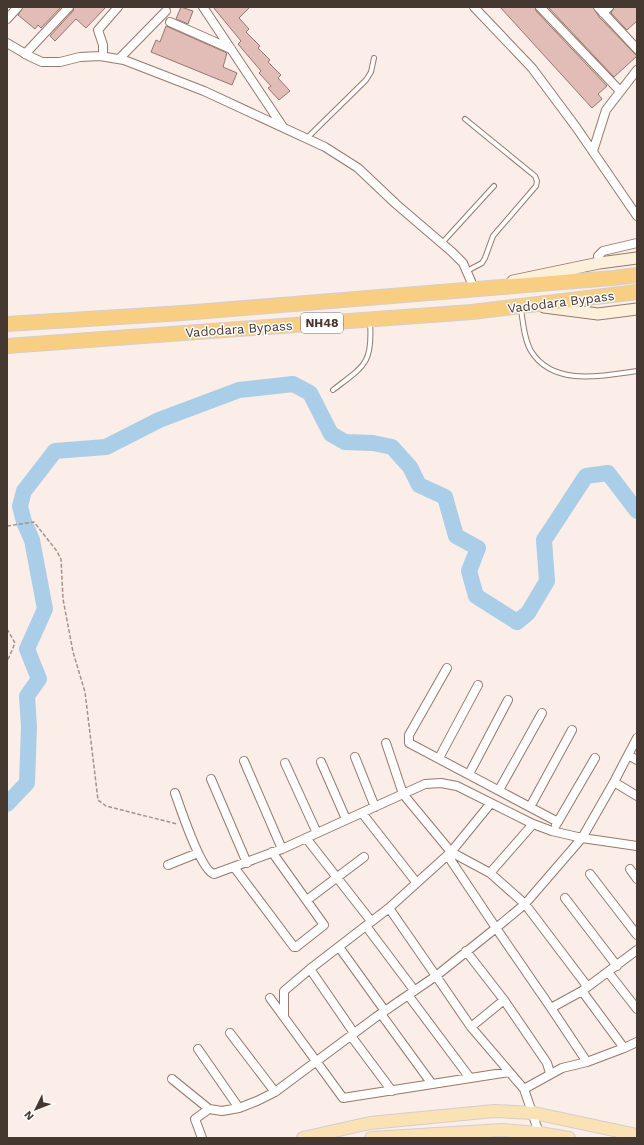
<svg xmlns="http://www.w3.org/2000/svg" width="644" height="1145" font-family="'Work Sans',sans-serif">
<rect width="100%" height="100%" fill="#fbede7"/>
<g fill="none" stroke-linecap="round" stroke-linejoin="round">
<path stroke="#aacde8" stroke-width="16" d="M7 804 27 783 29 727 27 696 39 679 27 649 45 609 32 540 24 522 20 506 24 491 55 451 106 447 159 420 239 390 293 384 310 393 331 434 345 442 373 443 392 447 410 467 419 485 445 497 456 536 478 548 469 571 476 596 517 622 528 613 547 581 544 540 586 476 608 473 637 511"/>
</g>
<path fill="#e2bdb8" stroke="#977571" d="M23 7H61L41 28 38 25 35 29 18 15Z
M74 7H106L86 28 76 19 55 41 50 36 73 11Z
M181 7 193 11 188 24 176 19Z
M213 7H250L239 18 249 29 246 32 260 46 258 48 270 60 268 62 281 75 278 78 290 91 279 100 268 88 271 86 259 73 261 71 238 44 241 41Z
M500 7H535L536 11 607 86 598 94 602 99 592 108Z
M548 7H593L599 17 637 56 614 77Z
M614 7H637V21L627 30 611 13Z
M166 26 227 53 223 67 237 73 232 85 151 52 156 40 160 42Z"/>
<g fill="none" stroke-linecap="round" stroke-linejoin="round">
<defs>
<path id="lane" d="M465 119 535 176 537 181 536 186 493 236 485 258 482 263 467 271
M307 138 366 80 371 72 374 58
M442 243 494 186
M521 309C523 322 524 339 531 351 553 387 603 376 637 371
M333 390C364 366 373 364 370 322"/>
<path id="street" d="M203 7 283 127
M474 7 532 68 576 127 637 216
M540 7 620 91
M598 7 637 49
M603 13 609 7
M7 19 18 7
M170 22 231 49
M7 43 29 56 42 62H60L80 57 100 56 124 60 204 91 325 147 358 168 396 204 452 252 463 263 474 288
M25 54 69 7
M103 56V45L98 30 118 7
M119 59 166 11
M593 151 606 110 637 70
M599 263 598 256 603 251 637 243
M447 668 409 735V743L558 822
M386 743 403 794 451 852 389 908
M628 755 637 738
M355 757 375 807
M439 758 478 685
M244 761 282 849
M321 762 346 819
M285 763 317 833
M469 774 508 700
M211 779 247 863
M614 782 628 755 637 760
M499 790 542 713
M175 793C180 807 201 871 214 874L282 849 425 784 441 783 457 786 533 824 552 831 582 838 637 846
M530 807 572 730
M362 813 416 882
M533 824 490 873 525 904 587 986
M556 825 595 758
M306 838 371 921
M448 856 496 928 525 904 582 838 614 782 637 796
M168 865 198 853
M234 867 294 947H296L324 925 272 852
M630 869 637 879
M490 873 451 852 491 803
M590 874 637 935
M565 898 617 966
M307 900 364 857
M366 926 414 990
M339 947 385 1011
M466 951 504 1000 547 1063 550 1073
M608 972 637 1009
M582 991 624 1048 587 1062
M408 995 470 1078
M270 998 343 1098 509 1072
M381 1014 432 1084
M284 1016V991L310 969
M471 1027 504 1000
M230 1033 275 1092
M354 1033 310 969 389 908 436 976 496 928 551 1008 582 991 637 950
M351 1036 392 1091
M624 1048 637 1042
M198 1049 239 1108 257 1101 275 1092 376 1017 436 976 471 1027 524 1089 539 1133
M172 1079 209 1109 222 1111 239 1108
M524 1089 562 1068 587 1062 551 1008
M202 1138 195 1119 209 1109"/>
<path id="secondary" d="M513 281 599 263 637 258
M544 307 598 314 637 309"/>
<path id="primary" d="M303 1138 370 1123 494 1111 534 1113 637 1135
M371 1138 502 1130 539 1133 569 1138"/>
<path id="highway" d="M7 324 183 313 613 278 637 275
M7 346 472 312 637 292"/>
</defs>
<use href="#lane" stroke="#97796b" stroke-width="6"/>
<use href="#street" stroke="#97796b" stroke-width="10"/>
<use href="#secondary" stroke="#97796b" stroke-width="13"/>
<use href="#primary" stroke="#d2cfce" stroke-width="14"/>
<use href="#highway" stroke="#d2cfce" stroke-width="16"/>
<path stroke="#a1938d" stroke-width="1.5" stroke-dasharray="4 2" stroke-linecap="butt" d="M7 526 34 522 56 550 61 559 63 599 73 652 85 692 98 800 106 806 177 824
M7 629 15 643 7 662"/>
<use href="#lane" stroke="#fff" stroke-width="4"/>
<use href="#street" stroke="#fff" stroke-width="8"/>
<use href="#secondary" stroke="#fdf0da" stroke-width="11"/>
<use href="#primary" stroke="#fbe2b5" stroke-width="12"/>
<use href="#highway" stroke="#f8ce83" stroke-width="14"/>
</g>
<g text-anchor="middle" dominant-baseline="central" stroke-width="3" stroke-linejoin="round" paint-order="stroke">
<rect fill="#fefefe" stroke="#7c736e" stroke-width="1" x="301" y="313" width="42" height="20" rx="3"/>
<g font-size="12" font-weight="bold" fill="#453831">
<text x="322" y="323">NH48</text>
</g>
<g font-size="13" fill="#453831" stroke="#fefefe">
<text transform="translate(561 302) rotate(-7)">Vadodara Bypass</text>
<text transform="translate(239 329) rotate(-4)">Vadodara Bypass</text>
</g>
</g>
<rect width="644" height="1145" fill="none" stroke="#453831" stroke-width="16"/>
<g transform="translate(36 1109) rotate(227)" stroke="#fefefe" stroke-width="3" paint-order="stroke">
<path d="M0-3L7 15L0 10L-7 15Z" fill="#453831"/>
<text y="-6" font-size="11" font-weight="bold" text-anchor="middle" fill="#453831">N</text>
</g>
</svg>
